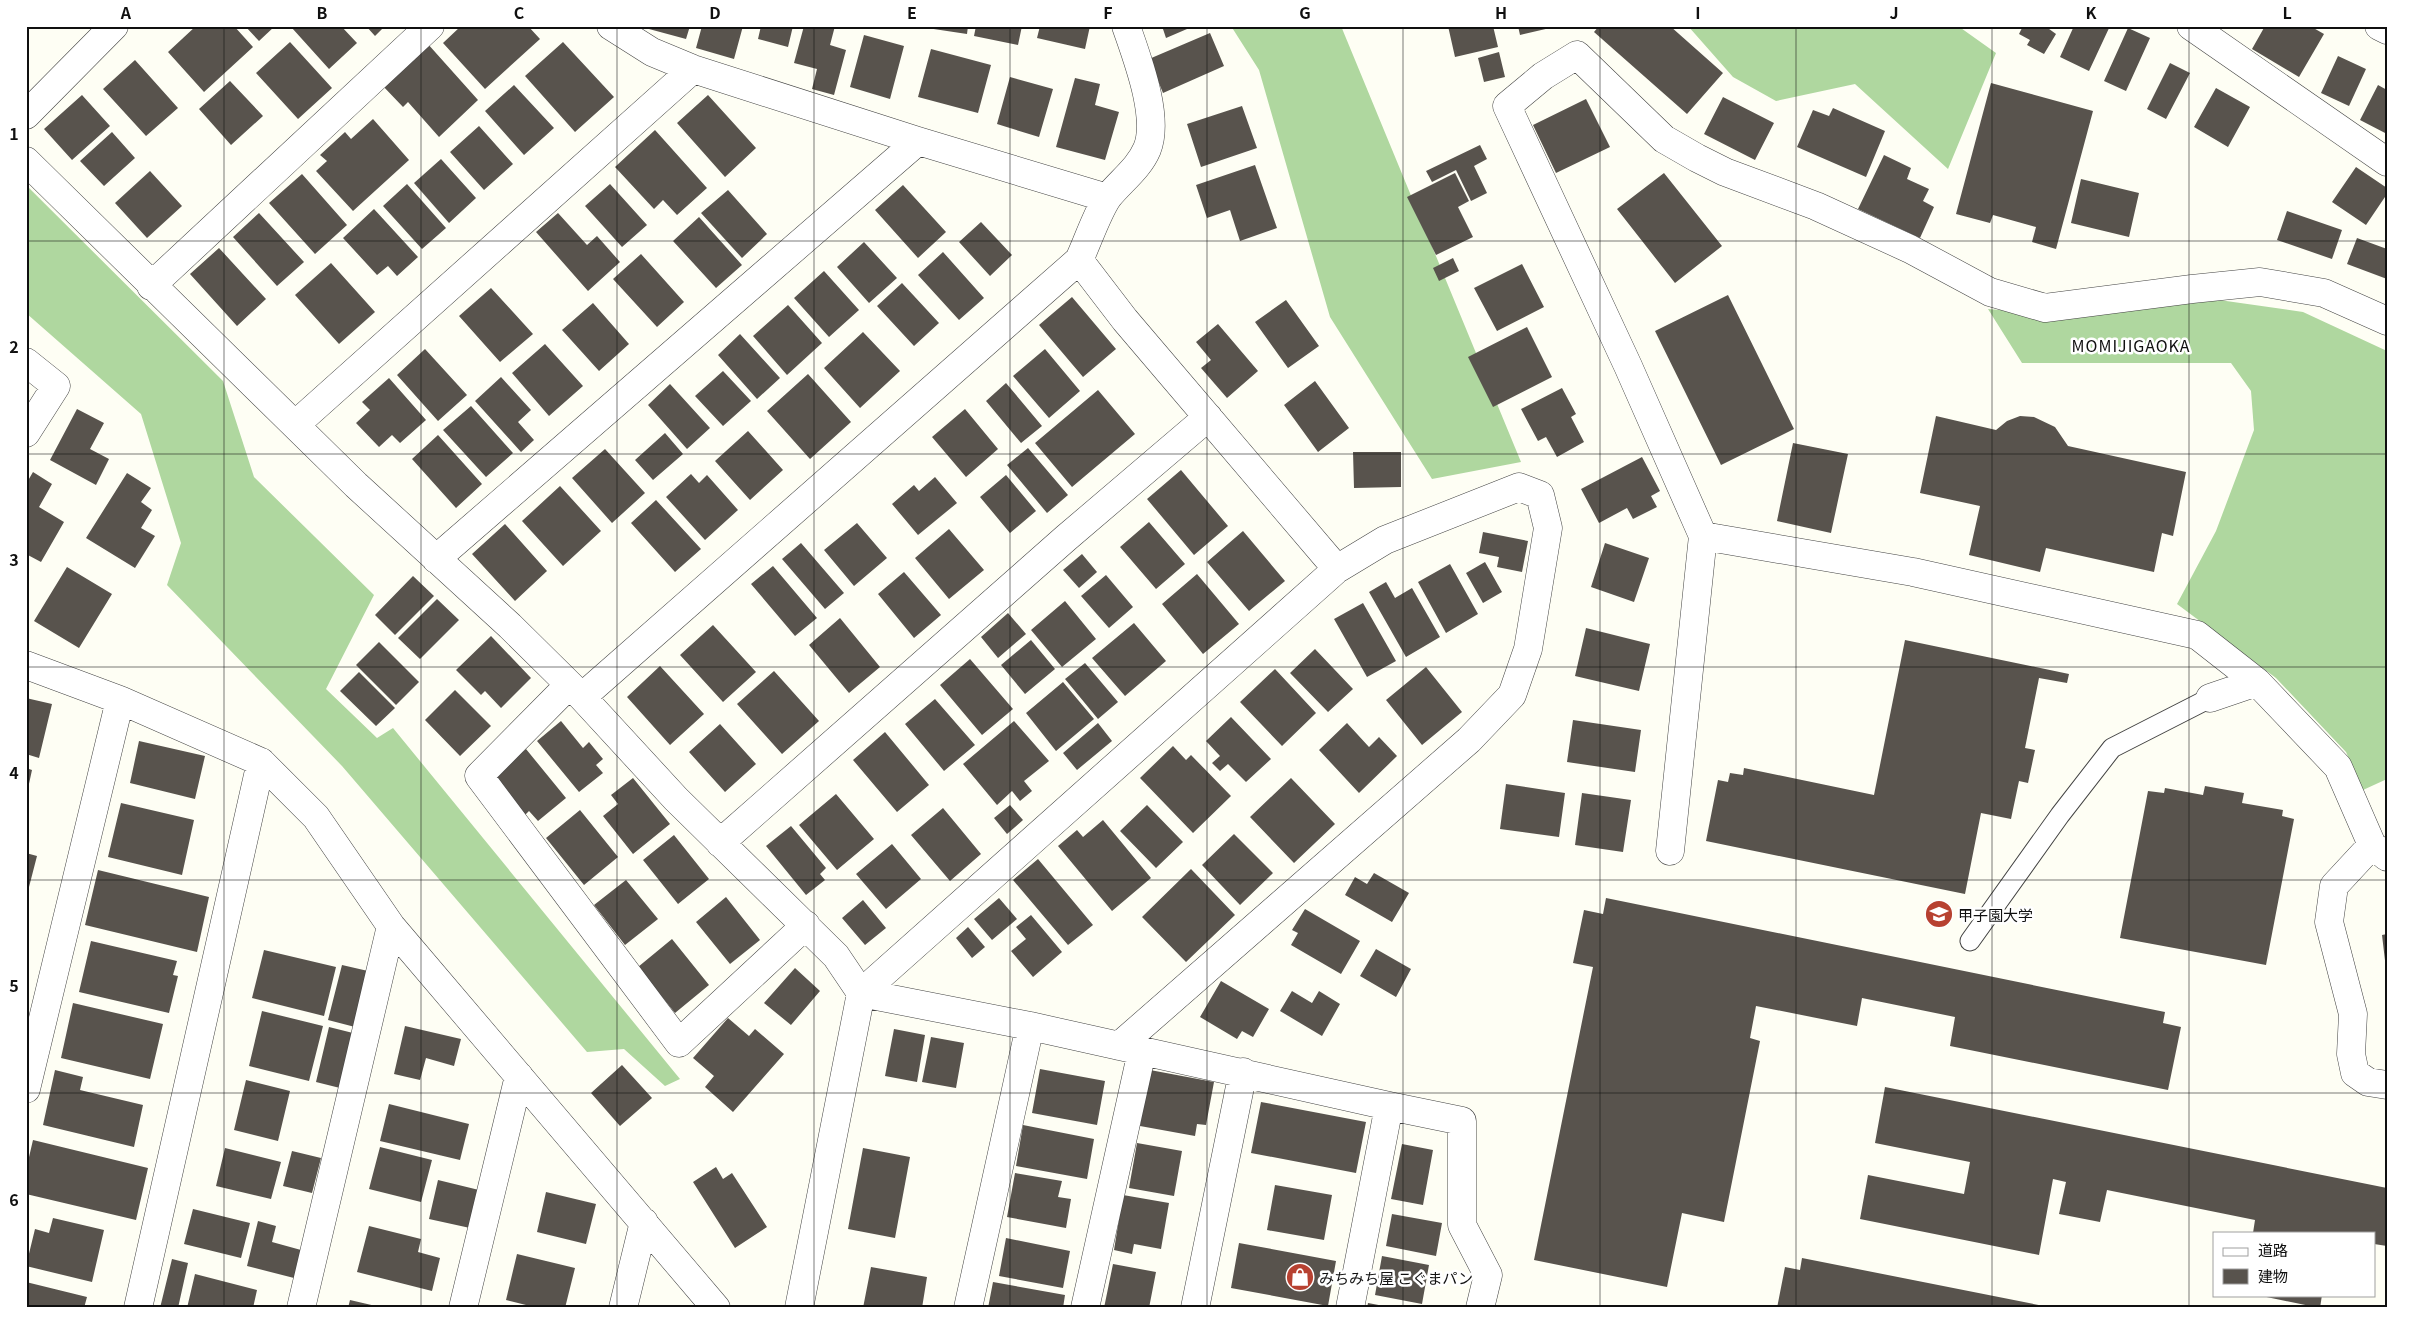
<svg xmlns="http://www.w3.org/2000/svg" width="2413" height="1334" font-family="Georgia,'Noto Sans JP',serif">
<rect width="100%" height="100%" fill="#fefef4"/>
<path fill="#afd79f" d="M1231 26H1341L1521 462 1432 479 1330 317 1259 70Z
M1688 26H1958L1996 53 1948 169 1855 84 1776 101 1733 77Z
M26 185 223 381 254 477 374 595 326 689 377 738 393 728 680 1079 665 1086 624 1049 587 1052 342 766 167 585 181 543 141 414 26 313Z
M2198 297 2303 312 2387 351V779L2363 790 2346 752 2276 678 2177 604 2216 531 2254 430 2251 391 2231 363H2022L1988 309 2074 316Z"/>
<path fill="#58534d" d="M196 26H234L253 47 204 92 168 52Z
M245 26H275L259 41Z
M294 26H341L357 43 329 69 292 28Z
M366 26H385L375 36Z
M461 26H528L540 39 485 89 443 43Z
M650 26H690L686 39 649 29Z
M702 26H743L734 59 696 48Z
M761 26H793L788 47 758 39Z
M804 26H835L830 45 846 50 834 95 812 89 817 69 794 63Z
M927 26H968L967 34 927 28Z
M976 26H1022L1018 45 974 36Z
M1040 26H1090L1085 49 1037 38Z
M1162 26H1194L1166 38Z
M1448 26H1493L1498 47 1455 57Z
M1518 26H1549L1550 28 1520 35Z
M1599 26H1670L1723 73 1687 114 1594 32Z
M2023 26H2045L2056 34 2044 54 2027 45 2030 40 2019 34Z
M2074 26H2110L2089 71 2060 57Z
M2265 26H2310L2324 34 2299 77 2252 49Z
M2128 28 2150 38 2126 91 2104 81Z
M1210 33 1224 66 1163 93 1149 59Z
M864 35 904 46 890 99 850 87Z
M290 42 332 88 298 119 256 73Z
M563 42 614 97 575 132 525 76Z
M427 43 478 100 439 137 408 102 403 107 381 84Z
M931 49 991 65 978 113 918 97Z
M1499 52 1505 77 1484 82 1478 58Z
M2338 56 2366 69 2349 106 2321 93Z
M135 60 178 108 146 136 103 89Z
M2170 63 2190 73 2166 119 2147 109Z
M1010 77 1053 89 1039 137 997 124Z
M1075 78 1100 84 1095 105 1119 112 1105 160 1056 147Z
M230 81 263 116 231 145 199 109Z
M1991 83 2093 111 2056 249 2032 242 2036 227 1993 215 1990 223 1956 214Z
M514 85 554 128 524 155 485 111Z
M2378 85 2387 90V134L2360 120Z
M2216 88 2250 107 2228 147 2194 127Z
M82 95 110 126 72 160 44 129Z
M708 95 756 148 725 177 677 123Z
M1723 97 1774 123 1755 160 1704 134Z
M1586 99 1610 147 1556 173 1533 125Z
M1242 106 1257 148 1201 167 1187 124Z
M1833 108 1885 131 1866 177 1797 147 1813 110 1829 116Z
M373 119 409 160 353 211 316 171 327 161 320 155 345 132 351 139Z
M479 126 513 164 484 190 450 152Z
M655 130 707 188 677 215 663 200 654 209 615 167Z
M112 132 135 158 104 186 80 161Z
M1480 145 1487 159 1474 166 1487 193 1471 201 1456 170 1432 182 1426 171Z
M1884 155 1911 168 1907 179 1929 189 1923 201 1934 207 1920 238 1858 209Z
M441 159 476 198 449 223 414 183Z
M1255 165 1277 228 1240 241 1230 210 1207 218 1196 185Z
M2356 167 2387 188V194L2366 225 2332 202Z
M150 171 182 206 147 238 115 203Z
M1455 173 1469 201 1458 207 1473 237 1436 255 1407 197Z
M1664 173 1722 246 1675 283 1617 209Z
M302 174 347 225 315 254 269 203Z
M2081 179 2139 193 2129 237 2071 223Z
M407 184 446 228 422 249 383 206Z
M610 184 647 225 622 247 585 206Z
M903 185 946 232 918 258 875 210Z
M728 190 767 234 742 258 701 213Z
M374 209 418 257 397 276 388 266 377 275 343 238Z
M2287 211 2342 230 2332 259 2277 240Z
M259 213 304 262 277 286 233 237Z
M558 213 587 245 597 236 620 262 588 291 536 232Z
M699 217 742 265 716 288 673 241Z
M981 222 1012 255 990 276 959 242Z
M2357 238 2387 249V279L2347 264Z
M864 242 897 278 869 303 837 267Z
M219 248 266 299 237 326 190 274Z
M943 252 984 298 959 320 918 275Z
M641 254 684 302 657 327 613 279Z
M1453 258 1459 271 1439 281 1433 268Z
M331 263 375 312 339 344 295 295Z
M1522 264 1544 307 1497 331 1474 288Z
M824 271 859 310 829 337 794 298Z
M902 283 939 323 914 346 877 306Z
M491 288 533 334 500 362 459 316Z
M1728 295 1794 429 1721 465 1655 331Z
M1072 297 1116 349 1083 377 1039 325Z
M1286 300 1319 346 1288 368 1255 322Z
M593 303 629 344 599 371 562 330Z
M788 305 822 343 787 375 753 336Z
M1218 324 1258 371 1227 398 1201 368 1211 360 1196 342Z
M1527 327 1552 377 1493 407 1468 357Z
M863 332 900 371 860 408 824 368Z
M740 334 780 378 757 399 718 355Z
M545 344 583 386 549 416 512 373Z
M425 349 467 395 438 421 397 375Z
M1045 349 1080 391 1049 418 1013 376Z
M723 371 751 401 723 426 695 396Z
M808 374 851 422 810 459 767 411Z
M501 377 531 410 518 422 534 440 521 452 475 401Z
M389 378 426 420 400 443 392 435 379 447 356 423 370 410 362 402Z
M1315 381 1349 428 1318 452 1284 405Z
M1006 383 1042 426 1021 443 986 401Z
M670 384 710 428 687 449 648 405Z
M1562 388 1576 414 1571 417 1584 442 1557 457 1546 437 1538 441 1521 409Z
M1098 390 1135 434 1072 487 1035 443Z
M471 406 513 453 486 477 443 430Z
M77 409 104 423 90 449 109 459 96 485 50 460Z
M965 409 998 449 966 477 932 437Z
M1936 416 1996 430 2007 421 2020 416 2034 417 2055 427 2068 446 2186 472 2173 536 2162 533 2154 572 2046 548 2040 572 1969 555 1980 506 1920 493Z
M748 431 783 470 750 500 715 461Z
M665 433 683 454 653 480 635 460Z
M438 435 482 484 456 508 412 459Z
M1793 443 1848 454 1831 533 1777 521Z
M1028 448 1068 495 1047 513 1007 465Z
M605 449 645 493 612 523 572 478Z
M1353 452H1401V487L1354 488Z
M1642 457 1660 491 1651 496 1657 507 1633 519 1627 508 1599 523 1581 489Z
M1181 470 1228 526 1194 555 1147 499Z
M33 472 52 484 39 507 64 522 41 562 26 554V484Z
M127 473 151 488 141 502 152 510 141 528 155 536 135 568 86 538Z
M691 474 699 483 707 475 738 510 705 540 666 497Z
M1006 475 1036 511 1010 533 980 497Z
M935 477 957 503 918 535 892 504 914 485 919 491Z
M560 486 601 531 563 566 522 521Z
M656 500 701 549 675 572 631 523Z
M1149 522 1185 564 1156 589 1120 547Z
M857 523 887 558 854 586 824 550Z
M505 524 547 571 515 601 472 554Z
M949 529 984 570 949 599 915 558Z
M1243 531 1285 581 1249 611 1207 562Z
M1483 532 1528 541 1522 572 1497 567 1499 557 1479 553Z
M801 543 844 593 825 609 782 559Z
M1605 543 1649 558 1634 602 1591 587Z
M1082 554 1097 572 1079 588 1063 570Z
M1485 562 1502 592 1483 603 1466 573Z
M1450 564 1478 614 1446 633 1418 582Z
M773 566 817 618 795 636 751 584Z
M67 567 112 594 79 648 34 621Z
M904 572 941 615 914 638 878 594Z
M1197 574 1239 624 1203 654 1162 604Z
M1106 575 1133 607 1109 628 1081 596Z
M413 576 434 596 395 635 375 615Z
M1386 582 1395 598 1412 588 1440 637 1406 657 1369 592Z
M437 599 459 620 420 659 398 638Z
M1065 601 1096 639 1062 667 1031 630Z
M1363 603 1396 661 1367 677 1334 619Z
M1008 613 1026 634 998 658 981 637Z
M840 618 880 667 849 693 809 645Z
M1134 623 1166 661 1125 696 1092 658Z
M713 625 756 672 723 702 680 655Z
M1586 628 1650 644 1639 691 1575 676Z
M491 636 531 678 501 708 485 691 481 695 456 670Z
M1031 640 1055 669 1025 694 1001 665Z
M1905 640 2069 674 2067 683 2039 678 2025 748 2035 750 2028 783 2019 781 2011 819 1981 813 1965 894 1706 841 1718 780 1728 782 1730 773 1743 775 1744 768 1874 795Z
M379 642 419 682 396 705 356 665Z
M1315 649 1353 689 1328 712 1290 673Z
M970 659 1013 709 982 735 940 685Z
M1085 663 1118 702 1098 719 1065 679Z
M660 666 704 714 670 745 627 697Z
M1426 667 1462 712 1422 745 1386 700Z
M1275 669 1316 713 1282 746 1240 702Z
M774 671 819 721 782 754 737 704Z
M359 672 395 708 376 726 340 691Z
M1063 682 1094 719 1056 751 1026 713Z
M455 690 491 726 460 756 425 720Z
M26 698 52 704 39 758 26 754Z
M935 699 975 745 944 771 905 724Z
M1231 717 1271 759 1246 782 1228 764 1220 771 1212 763 1220 756 1206 741Z
M1573 720 1641 730 1635 772 1567 762Z
M561 721 583 748 589 742 603 759 596 765 603 773 579 792 537 741Z
M1014 721 1049 761 1024 781 1032 791 1020 801 1012 791 997 805 963 764Z
M1098 723 1112 741 1077 770 1063 753Z
M1347 723 1369 747 1379 737 1397 756 1359 793 1319 750Z
M720 724 756 764 725 792 689 752Z
M885 732 929 785 897 812 853 760Z
M139 741 205 756 195 799 130 783Z
M1173 746 1186 760 1191 755 1231 796 1193 833 1140 778Z
M526 749 566 798 538 821 529 811 525 815 493 776Z
M26 768 32 770 27 793H26Z
M633 778 670 824 633 854 603 816 618 804 611 795Z
M1291 778 1335 824 1294 863 1250 817Z
M1506 784 1565 793 1559 837 1500 829Z
M2205 786 2244 793 2242 803 2283 810 2282 816 2294 819 2266 965 2120 938 2148 791 2164 793 2165 788 2203 795Z
M1582 793 1631 800 1623 852 1575 845Z
M836 794 874 839 837 870 799 825Z
M121 803 194 820 182 875 108 857Z
M1010 805 1023 820 1007 834 994 818Z
M1147 805 1183 842 1156 868 1120 831Z
M943 808 981 854 950 881 911 835Z
M580 810 618 857 584 885 546 838Z
M1103 820 1151 878 1112 911 1058 846 1077 830 1083 837Z
M791 826 826 868 820 874 825 880 806 895 766 846Z
M1234 834 1273 873 1240 905 1202 865Z
M674 835 709 879 678 904 643 860Z
M892 844 921 879 886 909 856 874Z
M26 853 37 856 29 887 26 886Z
M1038 859 1093 925 1068 945 1013 880Z
M1191 869 1235 915 1186 962 1142 917Z
M98 870 209 897 197 952 85 925Z
M1374 873 1409 893 1392 922 1345 895 1355 877 1367 884Z
M626 880 658 919 625 945 594 905Z
M726 897 760 940 730 964 696 922Z
M999 898 1017 919 992 940 974 919Z
M1606 898 2165 1012 2163 1023 2181 1027 2168 1090 1950 1046 1955 1017 1862 998 1857 1026 1756 1006 1750 1038 1760 1041 1724 1222 1682 1213 1667 1287 1534 1260 1593 967 1573 963 1584 910 1603 914Z
M863 900 886 928 865 945 842 918Z
M1305 909 1360 941 1341 974 1291 945 1298 933 1292 930Z
M1031 915 1062 952 1033 977 1011 951 1026 939 1016 927Z
M968 927 985 947 972 958 956 938Z
M2387 934V969H2386L2382 935Z
M672 939 709 985 675 1013 638 967Z
M91 941 177 961 173 975 178 976 169 1013 79 992Z
M1376 949 1411 969 1396 997 1360 976Z
M264 950 336 967 324 1016 252 998Z
M342 965 368 971 355 1027 328 1020Z
M795 968 820 991 791 1025 764 1003Z
M1221 981 1269 1009 1253 1037 1242 1031 1237 1039 1200 1017Z
M1292 991 1312 1003 1319 991 1340 1004 1322 1036 1280 1011Z
M73 1003 163 1024 150 1079 61 1058Z
M262 1011 323 1026 309 1081 249 1066Z
M728 1018 749 1036 755 1029 784 1054 733 1112 705 1087 714 1076 693 1058Z
M405 1026 461 1039 454 1066 426 1058 420 1080 394 1074Z
M329 1027 353 1033 340 1088 316 1082Z
M894 1029 925 1035 917 1082 885 1076Z
M931 1037 964 1043 956 1088 922 1082Z
M622 1065 652 1098 620 1126 591 1093Z
M1040 1069 1105 1081 1097 1125 1032 1113Z
M55 1070 83 1077 80 1090 143 1105 134 1147 43 1125Z
M1150 1070 1214 1082 1206 1125 1197 1124 1195 1136 1140 1126Z
M246 1080 290 1091 278 1141 234 1130Z
M1885 1087 2387 1188V1246L2374 1244V1233H2253L2255 1220 2107 1190 2100 1222 2059 1214 2066 1182 2053 1179 2039 1255 1860 1219 1868 1175 1964 1194 1970 1162 1875 1143Z
M1261 1102 1366 1122 1356 1173 1251 1153Z
M389 1104 469 1124 460 1160 380 1141Z
M1023 1125 1094 1139 1087 1179 1016 1166Z
M33 1140 148 1168 136 1220 26 1194V1170Z
M1137 1143 1182 1151 1174 1196 1129 1188Z
M1402 1144 1433 1150 1423 1205 1391 1199Z
M380 1147 432 1160 421 1202 369 1189Z
M225 1148 281 1162 271 1199 216 1186Z
M863 1148 910 1157 895 1238 848 1229Z
M292 1151 321 1158 312 1193 283 1186Z
M716 1167 723 1179 732 1173 767 1227 735 1248 693 1182Z
M1015 1173 1062 1181 1058 1197 1071 1199 1066 1228 1007 1217Z
M438 1180 479 1190 470 1228 429 1219Z
M1275 1185 1332 1195 1324 1240 1267 1230Z
M546 1192 596 1204 586 1244 537 1232Z
M1123 1195 1169 1203 1161 1249 1134 1244 1132 1254 1114 1250Z
M193 1209 250 1223 241 1258 184 1244Z
M1392 1214 1442 1223 1436 1256 1386 1246Z
M53 1218 104 1230 92 1282 26 1266 35 1229 49 1233Z
M258 1221 276 1226 272 1242 301 1250 294 1278 247 1266Z
M369 1226 421 1239 418 1252 440 1258 432 1291 357 1272Z
M1006 1238 1070 1251 1063 1288 999 1276Z
M1239 1243 1336 1261 1328 1306 1231 1288Z
M517 1254 575 1268 565 1308H538L506 1300Z
M1382 1256 1429 1265 1422 1304 1375 1295Z
M1802 1258 2049 1307V1308H1777L1785 1267 1800 1270Z
M172 1259 188 1263 178 1308H160Z
M1113 1264 1156 1272 1149 1308H1104Z
M871 1267 927 1277 922 1308H863Z
M195 1274 257 1290 253 1308H187Z
M26 1282 87 1297 84 1308H26Z
M993 1282 1065 1295 1063 1308H988Z
M2257 1295H2322L2320 1308Z
M350 1300 380 1307V1308H348Z
M1368 1303 1389 1307V1308H1367Z"/>
<g fill="none" stroke-linecap="round" stroke-linejoin="round">
<defs>
<path id="service" d="M1970 941 2060 815 2112 748 2210 698"/>
<path id="minor" d="M611 26 652 52 693 69 918 141 1107 198
M2191 26 2387 162
M2379 26 2387 30
M26 115 114 26
M26 161 356 485 510 626 582 697 676 799 836 956 861 993 1030 1026 1389 1106 1350 1308
M1079 260 1125 320 1337 569
M151 286 430 26
M2387 321 2324 293 2260 282 2192 289 2045 308 1990 292 1910 249 1816 206 1725 172 1697 158 1664 139 1577 55 1543 76 1507 106 1628 366 1703 536 1913 572 2197 635 2257 682 2338 767 2372 845 2387 857
M26 362 56 386 26 433
M295 425 693 69
M436 559 918 141
M26 665 120 700 261 762 316 817 391 926 716 1308
M569 685 479 776 679 1043 806 925
M582 697 1079 260C1088 241 1097 213 1108 197 1121 181 1139 168 1147 149 1160 117 1137 58 1126 26
M2210 698 2257 682
M720 843 1066 538 1208 417
M2372 845 2334 886 2329 922 2353 1014 2351 1054 2355 1073 2368 1082 2387 1085
M1670 851 1703 536
M26 1089 120 700
M1389 1106 1462 1121V1225L1488 1275 1480 1308
M138 1308 261 762
M301 1308 391 926
M463 1308 519 1076
M623 1308 644 1222
M799 1308 861 993 1337 569 1385 540 1519 487 1540 495 1548 528 1528 649 1512 695 1469 740 1119 1046
M968 1308 1030 1026
M1085 1308 1142 1051
M1195 1308 1243 1072"/>
</defs>
<use href="#service" stroke="#434343" stroke-width="21"/>
<use href="#minor" stroke="#434343" stroke-width="29"/>
<use href="#service" stroke="#fff" stroke-width="19"/>
<use href="#minor" stroke="#fff" stroke-width="28"/>
</g>
<path fill="none" stroke="#101010" stroke-width="1" stroke-opacity="0.55" d="M224 26V1308M421 26V1308M617 26V1308M814 26V1308M1010 26V1308M1207 26V1308M1403 26V1308M1600 26V1308M1796 26V1308M1992 26V1308M2189 26V1308M26 241H2387M26 454H2387M26 667H2387M26 880H2387M26 1093H2387"/>
<defs>
<symbol id="university-disc" viewBox="-11 -11 22 22"><circle r="9.5" fill="#b74131" stroke="#fff"/><path d="M0-5L7-2L0 1L-7-2ZM-4 1L0 2.5L4 1V4Q0 6-4 4Z" fill="#fff"/></symbol>
<symbol id="shop-disc" viewBox="-11 -11 22 22"><circle r="9.5" fill="#b74131" stroke="#fff"/><path d="M-5-2.5h2.3a2.7 3.5 0 0 1 5.4 0H5L5.5 6h-11ZM-1.5-2.5h3a1.5 2.3 0 0 0-3 0Z" fill="#fff"/></symbol>
</defs>
<g fill-rule="evenodd">
<use href="#university-disc" x="1923" y="898" width="32" height="32"/>
<use href="#shop-disc" x="1284" y="1261" width="32" height="32"/>
</g>
<g text-anchor="middle" dominant-baseline="central" stroke-width="5" stroke-linejoin="round" paint-order="stroke">
<g font-size="15" fill="#101010" stroke="#fff" text-anchor="start">
<text x="1958" y="914">甲子園大学</text>
<text x="1319" y="1277">みちみち屋 こぐまパン</text>
</g>
<g font-size="16" letter-spacing="1" fill="#101010" stroke="#fff">
<text x="2131" y="345">MOMIJIGAOKA</text>
</g>
</g>
<rect width="2413" height="1334" fill="none" stroke="#ffffff" stroke-width="55"/>
<rect x="2213" y="1232" width="162" height="65" fill="#ffffff" stroke="#9f9f9f"/>
<rect x="2223" y="1248" width="25" height="8" fill="#ffffff" stroke="#9f9f9f"/>
<text x="2258" y="1256" font-size="15" fill="#101010">道路</text>
<rect x="2223" y="1269" width="25" height="15" fill="#58534d" stroke="#9f9f9f"/>
<text x="2258" y="1282" font-size="15" fill="#101010">建物</text>
<rect x="28" y="28" width="2358" height="1278" fill="none" stroke="#101010" stroke-width="2"/>
<g font-size="16" text-anchor="middle" font-weight="bold" fill="#101010">
<text x="126" y="19">A</text>
<text x="322" y="19">B</text>
<text x="519" y="19">C</text>
<text x="715" y="19">D</text>
<text x="912" y="19">E</text>
<text x="1108" y="19">F</text>
<text x="1305" y="19">G</text>
<text x="1501" y="19">H</text>
<text x="1698" y="19">I</text>
<text x="1894" y="19">J</text>
<text x="2091" y="19">K</text>
<text x="2287" y="19">L</text>
<text x="14" y="140">1</text>
<text x="14" y="353">2</text>
<text x="14" y="566">3</text>
<text x="14" y="779">4</text>
<text x="14" y="992">5</text>
<text x="14" y="1206">6</text>
</g>
</svg>
